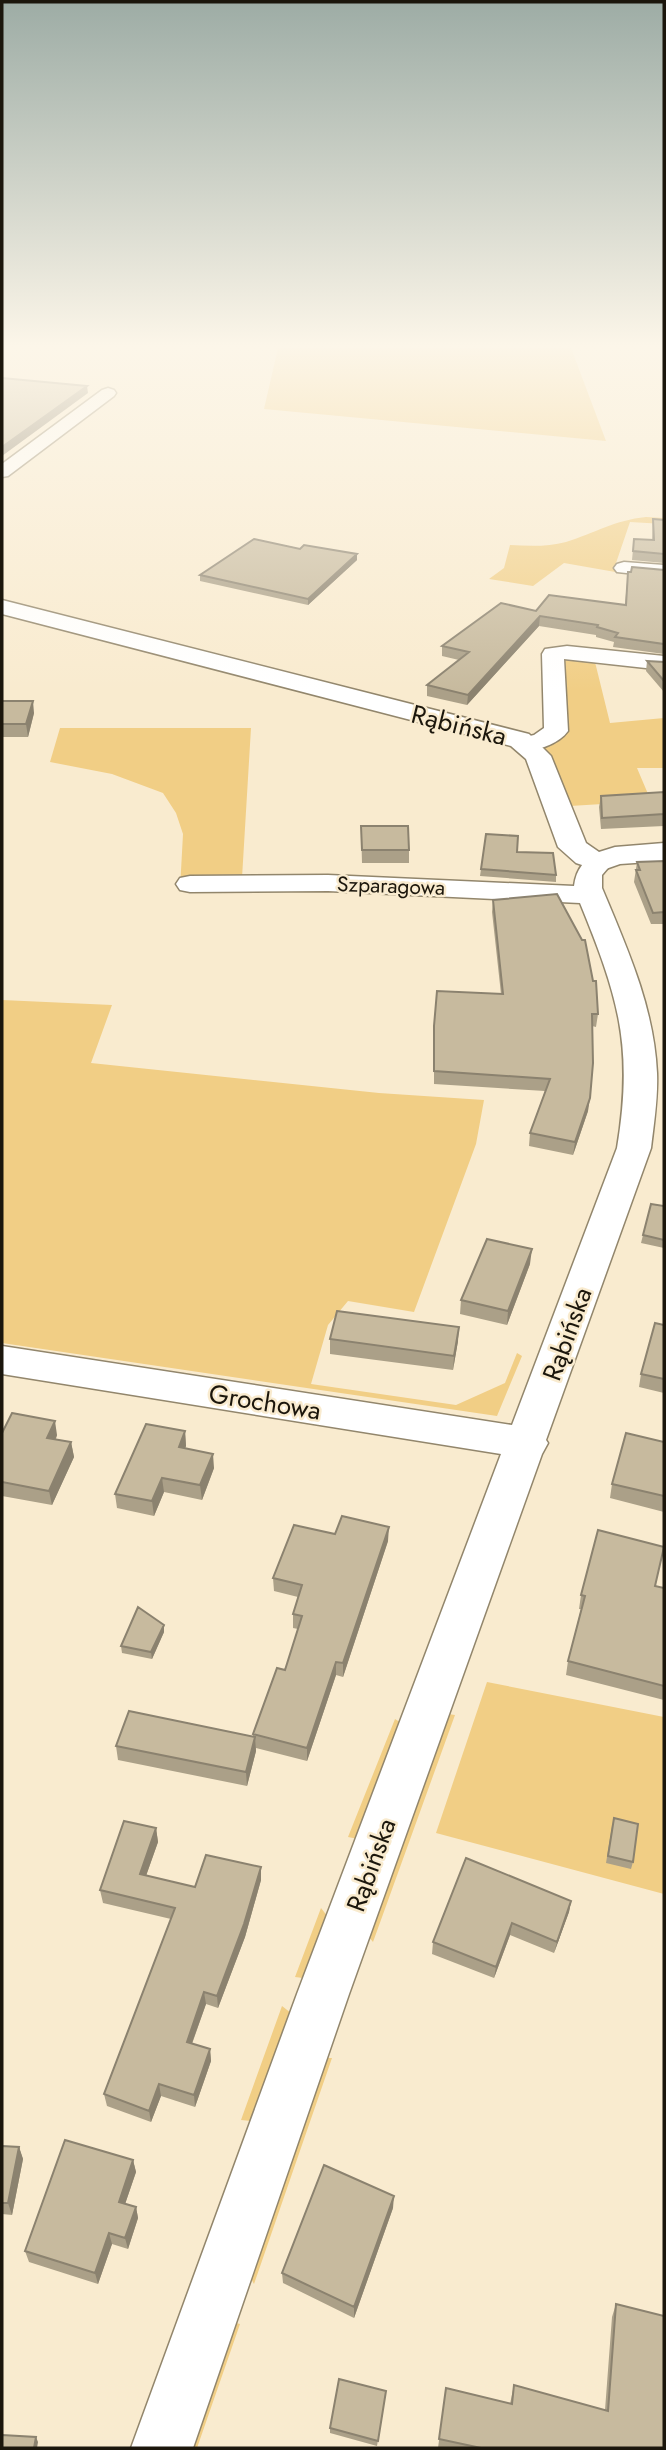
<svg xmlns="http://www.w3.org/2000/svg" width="666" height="2450" font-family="Jost,sans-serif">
<rect width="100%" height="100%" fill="#f9ebcf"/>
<path fill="#f1ce85" d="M278 348H571L606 441 264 409Z
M646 517 664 518V524L630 522 616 563 621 573 564 563 533 586 489 579 504 568 510 545C528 546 548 547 566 542 595 533 615 520 646 517Z
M560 658 595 662 610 723 664 718V768H637L651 801 570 806 540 747Z
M60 728H251L242 878 317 888 180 889 183 834 176 813 163 793 112 774 50 762Z
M2 1000 112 1005 91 1063 379 1093 484 1100 476 1144 414 1312 348 1301 328 1325 311 1384 456 1405 505 1383 517 1353 522 1356 497 1416 2 1343Z
M487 1682 664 1717V1894L436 1833Z
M448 1714 455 1715 373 1942 368 1936Z
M395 1719 403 1724 358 1839 348 1837Z
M321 1908 328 1917 303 1978 295 1977Z
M282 2006 291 2013 251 2121 241 2120Z
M324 2058H332L254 2284 249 2275Z
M232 2322 240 2324 197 2448H189Z"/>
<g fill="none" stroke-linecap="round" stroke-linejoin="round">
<defs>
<path id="street" d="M108 388 114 390 116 393 114 396 8 476 2 477V464L102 390Z
M624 562 664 565V577L617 572 614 568 617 564Z
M567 646 664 656V670L564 659 568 731C558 745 534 753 517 749L514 744 517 739 534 735 544 728 542 654 545 649Z
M600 854 609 856 613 862 602 875V888C627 948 654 1007 657 1073 658 1098 654 1123 651 1148L546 1440 548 1443 542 1454 349 1994 193 2448H131L297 1994 501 1454 2 1374V1346L512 1425 617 1148C634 1046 618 996 580 903L328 891 190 892 180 890 176 884 180 878 190 876 328 875 574 886C576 870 584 858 600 854Z"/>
<path id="secondary" d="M2 600 529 734 551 756 586 843 599 852 615 847 664 843V861L620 864 600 871 576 863 558 847 526 759 511 746 2 614Z"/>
</defs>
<use href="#street" stroke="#92866c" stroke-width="3"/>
<use href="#secondary" stroke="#92866c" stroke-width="3"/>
<use href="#street" fill="#fff" fill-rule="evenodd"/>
<use href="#secondary" fill="#fff" fill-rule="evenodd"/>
</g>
<path fill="#aba088" d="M653 519 664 520V563L632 560 634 539 652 540Z
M357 560 308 605 200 581V575Z
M664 570V654L613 647 614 642 596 637V635L539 626 467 705 427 696V685L459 660 442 656V646L536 611 625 604 628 572Z
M647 661 664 662V692L646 671Z
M2 701 34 713 28 737H2Z
M664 792V826L601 829 599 807 601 796Z
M361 826 409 850V863H362Z
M517 852 556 875V882L480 876 481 869Z
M664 861V924H651L634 882 637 862Z
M493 900 598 1014 596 1027 592 1026 588 1111 573 1155 529 1146 530 1133 545 1091 434 1084V1026L501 994 492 912Z
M664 1206V1248L641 1243 643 1235Z
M530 1264 507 1325 460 1314 461 1300Z
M664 1325V1393L639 1387 641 1374Z
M330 1339 458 1341 453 1370 330 1354Z
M185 1431 186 1446 185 1448 214 1468 202 1500 164 1492 154 1516 117 1508 115 1494Z
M2 1433 57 1435 56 1439 71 1442 74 1457 52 1505 2 1496Z
M664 1442V1512L610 1498 612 1484Z
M335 1534 388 1541 343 1677 336 1675 307 1761 256 1748V1751L247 1786 118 1760 116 1746 253 1737V1734L285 1670 298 1629 293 1628V1614L298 1597 274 1591 273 1578Z
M655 1587 664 1588V1700L566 1675 568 1661 581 1609H579L581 1595Z
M164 1625V1632L152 1659 122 1653 121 1646Z
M612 1826 633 1862 631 1869 606 1863Z
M156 1828 158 1842 146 1876 195 1887 261 1867V1880L245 1937 218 2008 206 2004 192 2044 210 2049 211 2061 195 2107 161 2096 151 2122 107 2106 104 2094 171 1919 103 1903 100 1890Z
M571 1901 569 1912 554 1953 510 1935 494 1978 432 1954 433 1942Z
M2 2146 19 2147 23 2159 12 2215 2 2214Z
M133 2160 136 2172 125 2204 136 2207 138 2218 128 2249 112 2244 98 2284 29 2262 25 2251Z
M393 2208 354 2318 283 2283 282 2273Z
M616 2304 664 2448H438L446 2388 510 2404 514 2385 605 2410 612 2317Z
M386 2391 377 2446 330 2433V2428Z"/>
<path fill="#8b826f" d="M87 386 88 393 2 456V447Z
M357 554V560L308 605V599Z
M540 616 539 626 467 705 468 695Z
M33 701 34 713 28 737 26 724Z
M590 1098 588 1111 573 1155 575 1142Z
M532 1249 530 1264 507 1325 508 1311Z
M459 1327 458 1341 453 1370 454 1356Z
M55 1421 57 1435 50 1452 47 1438Z
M185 1431 186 1446 180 1461 179 1447Z
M71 1442 74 1457 52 1505 49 1491Z
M213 1454 214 1468 202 1500 200 1485Z
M162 1478 164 1492 154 1516 152 1501Z
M389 1527 388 1541 343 1677V1663Z
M164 1625V1632L152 1659 151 1652Z
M336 1662V1675L307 1761V1748Z
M255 1737 256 1751 247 1786 246 1772Z
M156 1828 158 1842 142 1887 140 1874Z
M261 1867V1880L245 1937 218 2008 217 1996Z
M571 1901 569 1912 554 1953 557 1942Z
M512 1923 510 1935 494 1978 496 1967Z
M204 1992 206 2004 188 2054 187 2042Z
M210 2049 211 2061 195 2107 194 2095Z
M159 2084 161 2096 151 2122 149 2111Z
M19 2147 23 2159 12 2215 8 2203Z
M133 2160 136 2172 122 2213 119 2202Z
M394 2196 393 2208 354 2318V2307Z
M136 2207 138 2218 128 2249 125 2238Z
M109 2233 112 2244 98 2284 95 2273Z
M36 2437 38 2442 37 2448H34Z"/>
<path fill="#c7ba9e" stroke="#8b826f" stroke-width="2" d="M2 378 87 386 2 447Z
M653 519 664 520V554L633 551 634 539 654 540Z
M254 539 300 549 304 545 357 554 308 599 200 575Z
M632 567 664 570V644L615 637 618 633 597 627 598 625 540 616 468 695 427 685 469 652 442 646 501 603 536 611 549 595 626 605 628 572H631Z
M647 661 664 662V681Z
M2 701H33L26 724H2Z
M664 792V814L602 818 601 796Z
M361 826H408L409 850H362Z
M486 834 518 836 517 852 553 853 556 875 481 869Z
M664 861V912L653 913 636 870H640L637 862Z
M557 894 582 940H585L593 981H596L598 1014H592L593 1063 590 1098 575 1142 530 1133 550 1079 434 1071V1026L437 991 503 994 493 900Z
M651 1204 664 1206V1240L643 1235Z
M487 1239 532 1249 508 1311 461 1300Z
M337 1311 459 1327 454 1356 330 1339Z
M655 1323 664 1325V1379L641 1374Z
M12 1413 55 1421 47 1438 71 1442 49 1491 2 1482V1433Z
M146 1424 185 1431 179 1447 213 1454 200 1485 162 1478 152 1501 115 1494Z
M626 1433 664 1442V1496L612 1484Z
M342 1516 389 1527 343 1663 336 1662 307 1748 253 1734 277 1668 285 1670 302 1616 293 1614 302 1585 273 1578 294 1525 335 1534Z
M598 1530 664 1547 655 1586 664 1588V1686L568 1661 585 1596 581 1595Z
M138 1607 164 1625 151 1652 121 1646Z
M129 1711 255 1737 246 1772 116 1746Z
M614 1818 638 1824 633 1862 608 1856Z
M124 1821 156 1828 140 1874 195 1887 206 1855 261 1867 244 1924 217 1996 204 1992 187 2042 210 2049 194 2095 159 2084 149 2111 104 2094 175 1908 100 1890Z
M466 1858 571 1901 557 1942 512 1923 496 1967 433 1942Z
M65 2140 133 2160 119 2202 136 2207 125 2238 109 2233 95 2273 25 2251Z
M2 2146 19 2147 8 2203H2Z
M324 2165 394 2196 354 2307 282 2273Z
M616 2304 664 2316V2448H481L439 2439 446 2388 512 2404 514 2385 608 2411Z
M339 2379 386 2391 378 2441 330 2428Z
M2 2435 36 2437 34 2448H2Z"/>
<linearGradient id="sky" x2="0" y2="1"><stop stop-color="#9daca5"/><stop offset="0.5" stop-color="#fcf6e9"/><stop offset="1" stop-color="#fcf6e9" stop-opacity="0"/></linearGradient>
<rect width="666" height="691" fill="url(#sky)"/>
<g text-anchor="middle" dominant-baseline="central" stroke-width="5" stroke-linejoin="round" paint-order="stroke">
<g font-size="21" fill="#1b160c" stroke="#f9ebcf">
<text transform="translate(391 886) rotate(2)">Szparagowa</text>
</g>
<g font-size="26" fill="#1b160c" stroke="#f9ebcf">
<text transform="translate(459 725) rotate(14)">Rąbińska</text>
<text transform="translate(567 1334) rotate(-70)">Rąbińska</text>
<text transform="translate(265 1402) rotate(9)">Grochowa</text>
<text transform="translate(371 1865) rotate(-70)">Rąbińska</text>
</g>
</g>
<rect width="666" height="2450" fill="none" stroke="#1b160c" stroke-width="7"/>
</svg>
